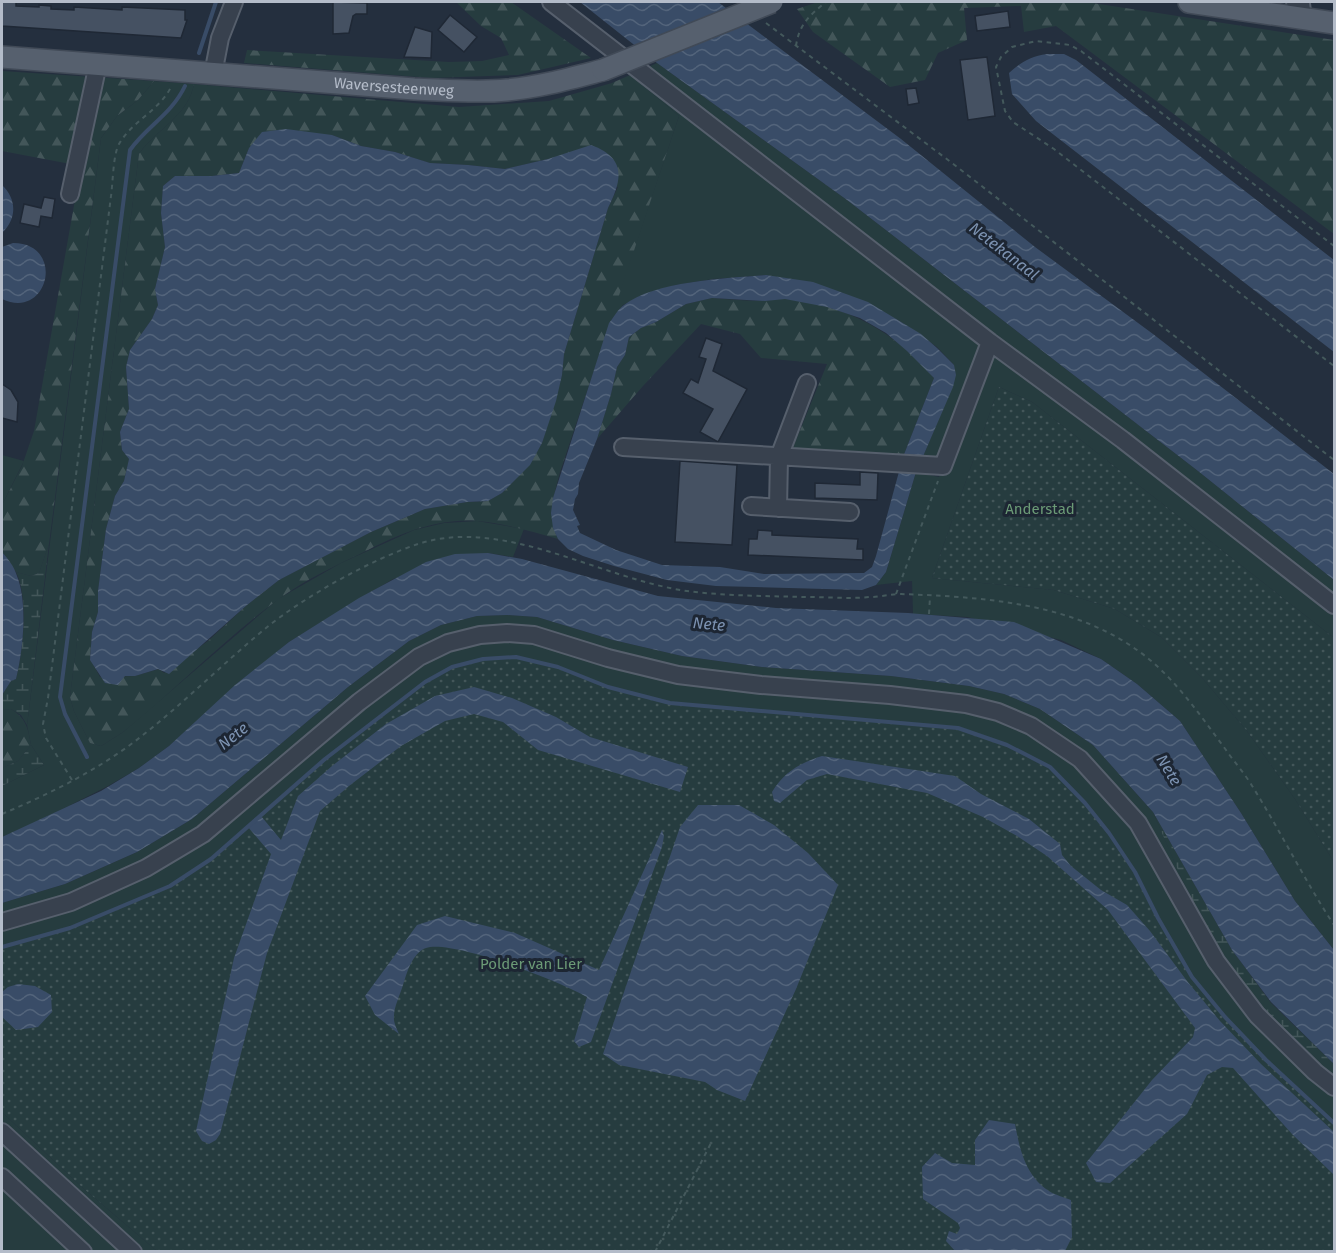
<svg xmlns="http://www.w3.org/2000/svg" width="1336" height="1253" font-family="'Fira Sans',sans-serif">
<defs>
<pattern id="forest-firs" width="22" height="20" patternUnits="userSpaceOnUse" patternTransform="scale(1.5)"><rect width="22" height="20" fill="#263c3f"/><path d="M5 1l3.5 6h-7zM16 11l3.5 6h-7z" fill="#435659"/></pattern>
<pattern id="wetland-marsh" width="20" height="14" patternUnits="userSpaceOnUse" patternTransform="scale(1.5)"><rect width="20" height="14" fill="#263c3f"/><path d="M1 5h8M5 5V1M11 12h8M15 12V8" fill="none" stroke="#435659"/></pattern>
<pattern id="park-dots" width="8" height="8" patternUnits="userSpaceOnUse" patternTransform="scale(1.5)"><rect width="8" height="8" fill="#263c3f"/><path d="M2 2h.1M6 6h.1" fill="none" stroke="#435659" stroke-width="1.8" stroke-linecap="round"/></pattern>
<pattern id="water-waves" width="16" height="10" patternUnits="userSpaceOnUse" patternTransform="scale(1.5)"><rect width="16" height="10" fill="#394c67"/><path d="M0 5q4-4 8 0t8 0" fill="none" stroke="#53647b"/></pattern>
</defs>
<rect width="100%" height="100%" fill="#242f3e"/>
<path fill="#263c3f" d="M657 63 847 200 1198 471 1334 580V638L1032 402 999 387 932 578 1054 590 1115 609 1161 637 1204 680 1247 731 1295 799 1334 862V950L1295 901 1241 813 1180 721 1137 684 1101 659 1061 640 967 617 913 614 912 581 876 585 886 572 916 472 939 477 946 459 921 461 935 428 954 365 937 347 898 320 766 275 713 279 676 285 645 294 623 305 609 323 679 116 630 75Z
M154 81 194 84C189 115 156 130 139 154L70 697 74 711 90 743 101 746 123 732 278 599 341 563 414 530 444 523 477 521 524 529 513 557 488 553 393 579 289 642 169 746 139 768 108 786 37 822 2 837V786L44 765 31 745 27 725 101 138 117 116 138 100Z
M2 455 24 461 2 505Z
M507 615 537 617 613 640 682 656 762 667 891 676 969 686 1004 694 1040 709 1093 745 1153 812 1190 897 1264 1009 1334 1077V1123L1266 1060 1225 1017 1192 977 1158 918 1135 872 1109 833 1085 803 1050 767 1007 745 958 728 670 703 608 687 558 667 425 682 325 759 257 816 211 859 170 886 70 928 2 947V903L65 884 137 852 192 819 348 687 409 641 441 625 477 616Z
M2 1112 83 1188 157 1251H2Z"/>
<path fill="url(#forest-firs)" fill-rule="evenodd" d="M456 2H511L591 58 518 75 431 78 244 63 247 50 449 62 482 61 509 55 501 38 481 26Z
M818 2H1086L1334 40V234L1056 26 1024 32 1021 6 964 8 967 40 938 53 925 80 890 87 813 32 797 9Z
M2 71 154 81 138 100 117 116 101 138 49 544 39 573 31 576 16 572 2 552V505L22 466 34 431 81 166 2 151Z
M630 75 679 116 560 472C554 495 547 516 558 539 532 532 504 523 477 521 439 518 401 533 368 550 337 565 304 580 276 601 222 641 175 690 123 732L101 746 90 743 74 711 70 697 139 154C156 130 189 115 194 84L459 107 549 101 612 83ZM332 135 361 146 395 152 430 163 468 165 505 169 548 159 618 187 608 208 564 354 562 375 542 443 530 464 502 493 488 501 467 502 425 509 371 532 332 552 279 580 247 605 208 641 164 673 159 669 135 676 100 677 90 659 92 632 98 612V591L106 529 115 496 124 481 129 459 122 450 120 432 129 409 126 367 130 350 152 319 158 305 155 289 165 247 161 213 163 186 175 176H212L239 173 249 148Z
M712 298C729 299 746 301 763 301 771 301 779 298 786 299 847 305 895 332 934 378L903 457 790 455 827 364 761 358 740 334 701 324 643 386 597 439 611 394 617 367 625 355 629 337 641 328 656 322 686 304Z
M11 709C26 718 28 728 31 745L18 761 2 768V710Z"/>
<path fill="url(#wetland-marsh)" d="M49 544 27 725 21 715 11 709 2 710V695L11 681 16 679C23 652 29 597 16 572L31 576 39 573Z
M31 745 44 765 2 786V768L18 761Z
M1153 812 1232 950 1271 1003 1334 1064V1077C1293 1042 1253 1002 1223 956 1194 911 1174 861 1153 812Z"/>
<path fill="url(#park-dots)" d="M999 387 1032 402 1334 638V862L1295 799 1247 731 1204 680 1161 637 1115 609 1054 590 932 578Z
M516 657 558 667 608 687 670 703 958 728 1007 745 1050 767 1085 803 1109 833 1135 872 1158 918 1192 977 1225 1017 1266 1060 1334 1123V1251H157L83 1188 2 1112V947L70 928 170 886 211 859 257 816 325 759 425 682 452 667 483 659Z"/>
<path fill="url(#water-waves)" d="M580 2H718L901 139 1035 247 1153 334 1334 474V580L1198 471 847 200 657 63Z
M1047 54H1064L1076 60 1334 260V352L1036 121 1012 94 1009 73C1021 62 1031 56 1047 54Z
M286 129 332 135 361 146 395 152 430 163 468 165 505 169 548 159 591 145C627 158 622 180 608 208L564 354 562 375 556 401 542 443 530 465 502 493 488 501 467 502 425 509 371 532 279 580 247 605 169 674 158 669 135 676H125L118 685 105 683 90 660 92 632 98 612V591L106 529 115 496 124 481 129 459 122 450 120 432 129 409 126 367 130 350 152 319 158 305 155 289 165 247 161 213 163 186 175 176H212L239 173 249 148 262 132Z
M2 185C17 199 17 219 2 233Z
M13 243C66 243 49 321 2 299V247Z
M766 275 813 282 868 302 921 334 937 348 954 365 956 375 953 387 921 461 903 457 934 378 907 351 886 333 860 318 827 307 785 299 765 301 712 298 686 304 656 322 641 328 629 337 625 355 617 367 611 394 597 439 579 483 578 494 575 499 573 510 580 525 577 526 580 533 616 550 662 565 720 567 764 574 864 573 872 567 876 556 900 468 916 472 886 572 876 585 862 590 716 586 667 580 614 566 583 556 568 549 558 539 553 528 551 513 553 498 609 323C614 317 618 309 624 305 654 281 728 278 766 275Z
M2 552C8 559 14 566 17 576 28 603 23 651 16 679L11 681 2 695Z
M488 553 522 559 658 596 776 608 908 613 1014 622 1101 659 1137 684 1180 721 1241 813 1295 901 1334 950V1064L1271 1002 1232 950 1153 812 1093 745 1040 709 1004 694 969 686 891 676 762 667 682 656 613 640 537 617 507 615 477 616 441 625 409 641 348 687 192 819 137 852 65 884 2 903V837L101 791 139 768 169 746 235 685 289 642 359 598 426 562 455 554Z
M474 687 512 698 556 717 590 737 688 767 680 792 538 750 503 722 474 714 445 721 401 746 349 786 320 811 267 953 220 1134 216 1140 209 1144 202 1141 196 1131 234 958 271 854 248 827 261 816 281 840 298 796 332 766 386 724 435 696Z
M822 756 955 776 981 794 1029 819 1060 844 1062 855 1071 866 1101 890 1127 905 1150 931 1187 981 1220 1021 1261 1064 1334 1132V1175L1292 1134 1233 1068 1222 1067 1207 1075 1187 1114 1110 1183 1096 1182 1086 1163 1152 1080 1193 1037 1195 1028 1108 910 1047 856 1017 836 983 817 927 793 827 774 807 780 780 803 774 801 772 792C784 772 800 763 822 756Z
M698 805H739L774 825 808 853 838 885 796 989 745 1101 717 1090 705 1082 619 1065 603 1054 680 827Z
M662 830 664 836 662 847 591 1042 579 1047 574 1041 587 997C562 982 452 939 426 948 412 953 407 973 403 985 400 995 394 1007 394 1016 393 1022 397 1029 399 1034L375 1015 365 996 417 925 445 916 515 933 599 970Z
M18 984 35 986 51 995 52 1012 38 1027 16 1030 2 1017V992L8 987Z
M989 1120 1015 1124C1020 1150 1025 1175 1049 1191 1055 1195 1064 1197 1071 1200L1072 1237 1065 1251H955L946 1241 949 1231 957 1234 960 1228 958 1223 923 1199 922 1167 935 1153 952 1163 975 1165V1140Z"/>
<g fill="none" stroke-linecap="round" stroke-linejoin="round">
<path stroke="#394c67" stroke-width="4" d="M199 53 216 2
M87 757 65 714 60 697 130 150C147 126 171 115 185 86
M2 947 70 928 170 886 211 859 325 759 425 682 452 667 483 659 516 657 558 667 608 687 670 703 958 728 1007 745 1050 767 1085 803 1109 833 1135 872 1158 918 1192 977 1225 1017 1266 1060 1334 1123"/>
</g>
<path fill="#455162" stroke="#1f2835" stroke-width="1.5" d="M2 2H16V6L39 7V5L51 6V9L74 10V7L122 10V7L185 10V20H187L181 38 2 26Z
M333 2 367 3V14H356L353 16 349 33 333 34Z
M1008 11 1010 27 977 31 975 16Z
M450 15 477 37 464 52 438 30Z
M415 27 432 32 431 58 404 57Z
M987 57 995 116 968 120 960 60Z
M916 88 919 103 908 105 906 89Z
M44 197 55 199 52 218 41 216 39 227 20 223 24 204 41 208Z
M706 338 722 344 713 371 747 389 718 442 700 432 713 409 683 393 691 379 698 383 706 359 699 357Z
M2 384 11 390 18 402 17 422 2 418Z
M680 461 737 465 732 545 675 542Z
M860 472 878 473 877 500 815 498V483L860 485Z
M758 530 772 531V535L858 539 857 549H863V560L748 555 749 539H757Z"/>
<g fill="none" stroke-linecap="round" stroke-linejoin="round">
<defs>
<path id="minor" d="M551 2 990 342 1123 440 1334 605
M1295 2 1301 4 1303 18
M213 74 220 38 234 2
M70 194 98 64
M623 447 943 466 990 342
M751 506 850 512
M778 508 779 457 807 383
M2 922 71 902 146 868 203 834 359 702 419 657 448 643 480 635 507 633 534 635 608 658 678 675 761 685 890 695 966 704 998 712 1031 726 1080 759 1138 823 1216 961 1257 1015 1315 1072 1334 1087
M2 1132 133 1252
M2 1177 83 1252"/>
<g id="major">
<path d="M1189 2 1334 23"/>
<path id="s1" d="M2 57 414 89C445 90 476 93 507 90 540 87 572 78 603 70"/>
</g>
</defs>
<use href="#minor" stroke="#565f6c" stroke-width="20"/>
<use href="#major" stroke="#414a57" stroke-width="24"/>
<path stroke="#44595c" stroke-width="2" stroke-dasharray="4.5 4.5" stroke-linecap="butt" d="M766 23 952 163 1334 460
M796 46C799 24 810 15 826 2
M1334 246 1081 51 1070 45 1036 41 1012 47 1001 57 996 67 1005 111 1013 122 1054 149 1334 366
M896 594 938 481
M929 614 930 597
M72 780 46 738 43 724 48 698 111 196C113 182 113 155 119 144 132 121 159 111 171 87
M2 814C47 795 94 772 134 742 180 707 221 665 266 628 304 597 370 560 418 544 503 516 601 579 687 591 726 596 767 596 806 597 827 597 849 599 870 597 880 597 890 594 901 594 980 597 1070 602 1137 650 1173 675 1200 715 1226 750 1235 763 1246 775 1254 789 1282 834 1305 881 1334 925
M655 1252 711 1143"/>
<use href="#minor" stroke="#38414e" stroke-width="16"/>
<use href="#major" stroke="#56606e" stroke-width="21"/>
<defs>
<path id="major-bridge" d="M603 70 772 2"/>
</defs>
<use href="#major-bridge" stroke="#414a57" stroke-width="24" stroke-linecap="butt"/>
<use href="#major-bridge" stroke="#56606e" stroke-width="21"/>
</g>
<g text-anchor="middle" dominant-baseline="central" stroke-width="6" stroke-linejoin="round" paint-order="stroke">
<g font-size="15" fill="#b4bcc9" stroke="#1d2633">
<text stroke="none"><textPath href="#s1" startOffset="393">Waversesteenweg</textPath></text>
</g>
<g font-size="15" fill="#6b9a76" stroke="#1d2633">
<text x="1040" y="509">Anderstad</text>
<text x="531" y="964">Polder van Lier</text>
</g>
<g font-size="16" font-style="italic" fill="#7c92b1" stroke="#1d2633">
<text transform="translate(1004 251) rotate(38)">Netekanaal</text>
<text transform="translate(709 624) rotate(5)">Nete</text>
<text transform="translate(233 736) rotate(-38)">Nete</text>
<text transform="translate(1169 770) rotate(59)">Nete</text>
</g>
</g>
<rect width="1336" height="1253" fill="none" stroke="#b4bcc9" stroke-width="6"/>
</svg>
